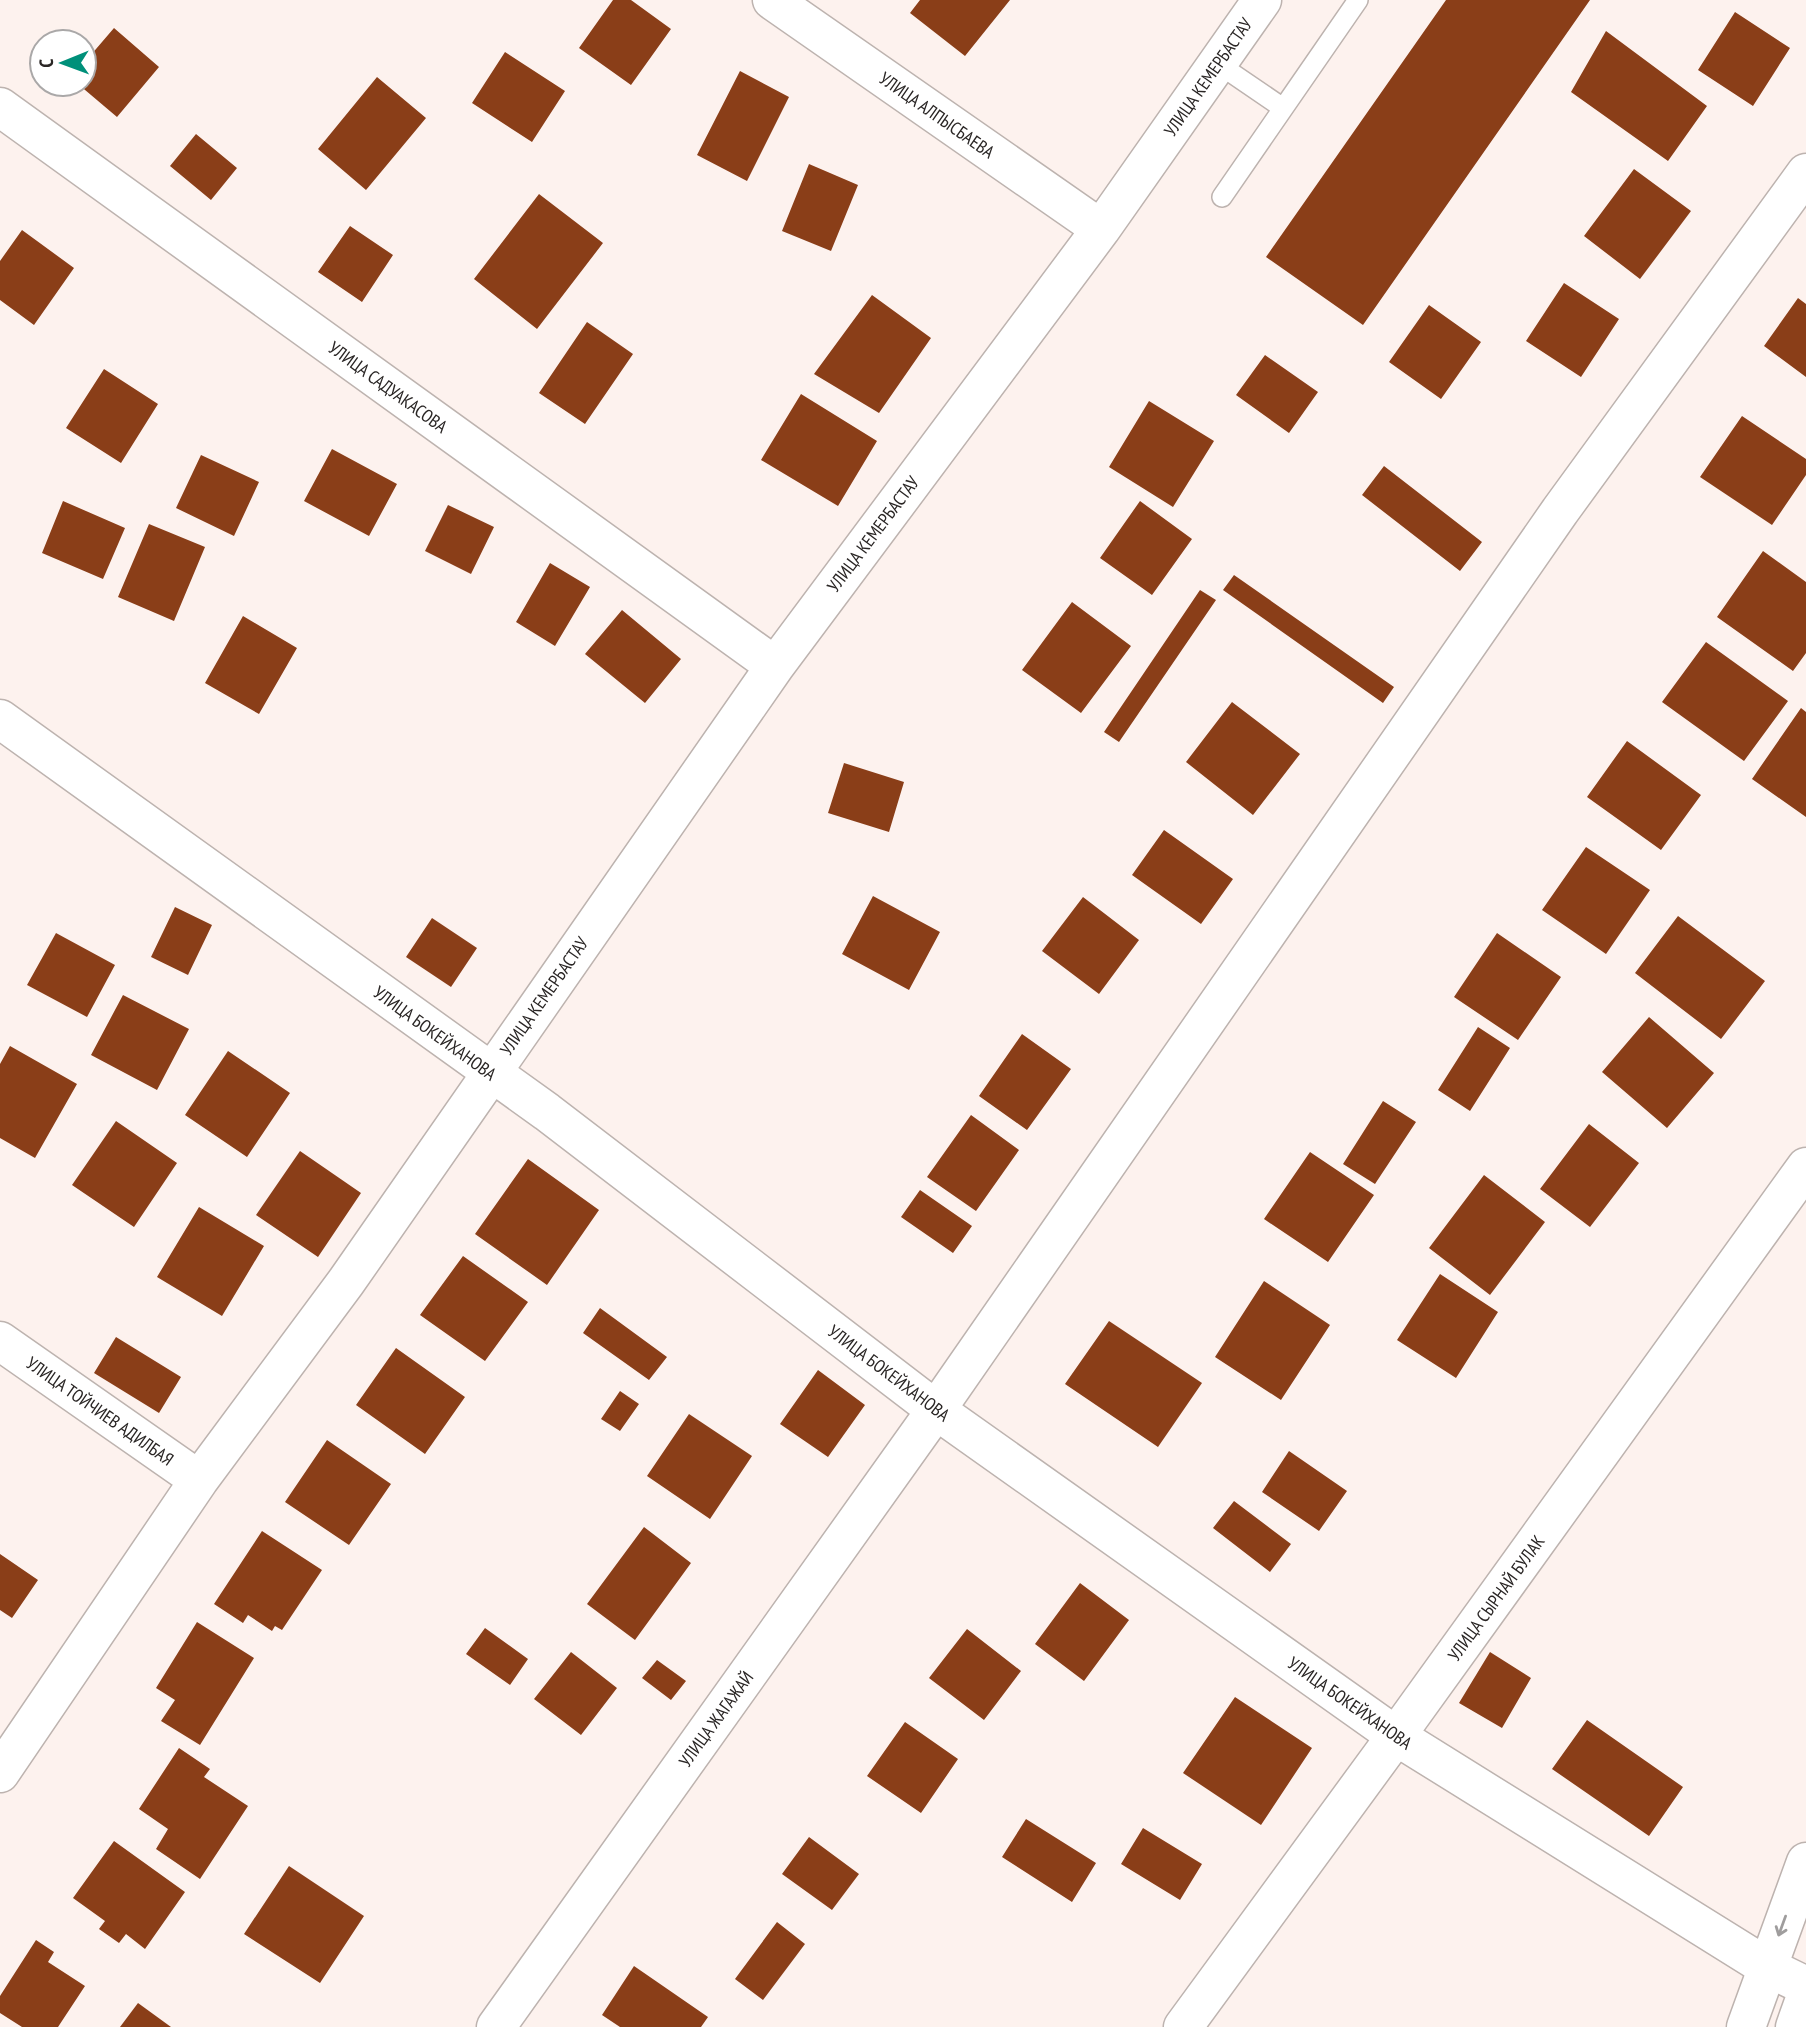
<svg xmlns="http://www.w3.org/2000/svg" width="1806" height="2027" font-family="'PT Sans Narrow',sans-serif">
<rect width="100%" height="100%" fill="#fdf2ee"/>
<path fill="#8a3e18" d="M613 0H631L671 29 631 85 579 48Z
M920 0H1010L965 56 910 13Z
M1446 0H1590L1363 325 1266 257Z
M1735 12 1790 48 1753 106 1698 70Z
M114 28 159 67 117 117 78 84H84V63Z
M1606 31 1707 106 1668 161 1571 92Z
M505 52 565 91 532 142 472 103Z
M740 71 789 97 747 181 697 155Z
M377 77 426 118 366 190 318 149Z
M196 134 237 168 211 200 170 166Z
M809 164 858 185 831 251 782 231Z
M1634 169 1691 211 1640 279 1584 236Z
M539 194 603 243 537 329 474 279Z
M350 226 393 255 362 302 318 272Z
M22 230 74 268 34 325 0 300V261Z
M1564 283 1619 319 1581 377 1526 341Z
M872 295 931 338 879 413 814 374Z
M1798 298 1806 304V377L1764 346Z
M1429 305 1481 342 1441 399 1389 362Z
M587 322 633 354 585 424 539 393Z
M1265 355 1318 392 1289 433 1236 395Z
M104 369 158 404 121 463 66 428Z
M801 394 877 441 838 506 761 460Z
M1149 401 1214 441 1173 507 1109 467Z
M1742 416 1806 459V475L1772 525 1700 477Z
M332 449 397 484 369 536 304 501Z
M201 455 259 482 234 536 176 508Z
M1384 466 1482 542 1460 571 1362 495Z
M63 501 125 528 103 579 42 553Z
M1140 501 1192 539 1152 595 1100 558Z
M448 505 494 527 471 574 425 551Z
M149 524 205 547 174 621 118 597Z
M1763 551 1806 582V653L1793 671 1717 617Z
M550 563 590 587 555 646 516 622Z
M1234 575 1394 687 1383 703 1223 590Z
M1200 590 1216 600 1119 742 1104 732Z
M1072 602 1131 646 1081 713 1022 670Z
M622 610 681 659 645 703 585 654Z
M243 616 297 648 259 714 205 683Z
M1706 642 1788 701 1744 761 1662 702Z
M1232 702 1300 754 1253 815 1186 762Z
M1801 708 1806 712V817L1752 779Z
M1627 741 1701 795 1661 850 1587 797Z
M844 763 904 782 889 832 828 813Z
M1164 830 1233 879 1201 924 1132 875Z
M1586 847 1650 890 1606 954 1542 910Z
M873 896 940 932 909 990 842 954Z
M1083 897 1139 940 1099 994 1042 951Z
M175 907 212 925 188 975 151 957Z
M1678 916 1765 981 1721 1039 1635 973Z
M432 918 477 948 451 987 406 957Z
M56 933 115 965 87 1017 27 985Z
M1497 933 1561 977 1518 1040 1454 997Z
M123 995 189 1029 157 1090 91 1055Z
M1649 1017 1714 1073 1667 1128 1602 1072Z
M1478 1027 1510 1048 1470 1111 1438 1090Z
M1022 1034 1071 1069 1027 1130 979 1096Z
M10 1046 77 1084 35 1158 0 1138V1064Z
M228 1051 290 1093 247 1157 185 1115Z
M1383 1101 1416 1122 1375 1184 1343 1164Z
M971 1115 1019 1150 976 1211 927 1177Z
M116 1121 177 1163 134 1227 72 1185Z
M1589 1124 1639 1163 1590 1227 1540 1189Z
M300 1151 361 1193 318 1257 256 1215Z
M1310 1152 1374 1195 1328 1262 1264 1219Z
M528 1159 599 1210 547 1285 475 1234Z
M1484 1175 1545 1222 1490 1295 1429 1248Z
M920 1190 972 1226 953 1253 901 1217Z
M199 1207 264 1246 222 1316 157 1277Z
M463 1256 528 1302 485 1361 420 1315Z
M1440 1274 1498 1312 1456 1378 1397 1340Z
M1264 1281 1330 1325 1281 1400 1215 1357Z
M600 1308 667 1357 649 1380 583 1333Z
M1109 1321 1202 1383 1158 1447 1065 1384Z
M116 1337 181 1377 159 1413 94 1373Z
M396 1348 465 1397 425 1454 356 1405Z
M818 1370 865 1405 828 1457 780 1424Z
M620 1391 639 1404 620 1431 601 1419Z
M689 1414 752 1456 710 1519 647 1476Z
M327 1440 391 1484 349 1545 285 1502Z
M1289 1451 1347 1491 1319 1531 1262 1492Z
M1234 1501 1291 1544 1270 1572 1213 1528Z
M644 1527 691 1563 635 1640 587 1604Z
M262 1531 322 1570 282 1630 275 1626 272 1631 248 1615 243 1623 214 1604Z
M0 1554 38 1580 12 1618 0 1610Z
M1080 1583 1129 1620 1084 1681 1035 1644Z
M197 1622 254 1658 200 1745 161 1721 175 1700 156 1688Z
M485 1628 528 1659 510 1685 466 1654Z
M967 1629 1021 1671 984 1720 929 1678Z
M571 1652 617 1688 581 1735 534 1699Z
M1490 1652 1531 1678 1502 1728 1459 1703Z
M657 1660 686 1681 671 1700 642 1678Z
M1235 1697 1312 1748 1261 1825 1183 1773Z
M1587 1720 1683 1787 1649 1836 1552 1769Z
M905 1722 958 1759 921 1813 867 1776Z
M179 1748 210 1769 204 1777 248 1806 200 1879 156 1849 168 1829 139 1809Z
M1026 1819 1096 1863 1072 1902 1002 1857Z
M1143 1828 1202 1864 1180 1900 1121 1864Z
M809 1837 859 1874 832 1910 782 1874Z
M114 1841 185 1892 145 1949 126 1934 119 1943 99 1929 105 1921 73 1898Z
M289 1866 364 1916 320 1983 244 1934Z
M777 1922 805 1944 763 2000 735 1979Z
M36 1940 54 1952 48 1962 85 1986 58 2027H22L0 2013V1996Z
M634 1966 708 2017 701 2027H620L602 2015Z
M138 2003 171 2027H120Z"/>
<g fill="none" stroke-linecap="round" stroke-linejoin="round">
<defs>
<path id="lane" d="M1217 63 1283 108
M1222 197 1358 0"/>
<path id="street" d="M772 0 1101 229
M0 107 775 666
M0 719 547 1112 936 1410 1396 1736 1767 1967 1806 1986
M0 1341 199 1480
M0 1773 199 1480 346 1282 775 666 1101 229 1262 0
M496 2027 936 1410 1560 511 1806 173
M1183 2027 1396 1736 1806 1167"/>
<path id="primary" d="M1746 2027 1806 1862
M1795 2027 1806 1996"/>
</defs>
<use href="#lane" stroke="#bdb3af" stroke-width="22"/>
<use href="#street" stroke="#bdb3af" stroke-width="41"/>
<use href="#primary" stroke="#bdb3af" stroke-width="41"/>
<use href="#lane" stroke="#fff" stroke-width="19"/>
<use href="#street" stroke="#fff" stroke-width="38"/>
<use href="#primary" stroke="#fff" stroke-width="38"/>
</g>
<defs><path id="oneway-shaft" d="M-6 0H5M1.5-3L5.5 0L1.5 3" fill="none" stroke-width="1.6" stroke-linecap="round" stroke-linejoin="round" transform="scale(1.75)"/></defs>
<use stroke="#9f9d9d" href="#oneway-shaft" transform="translate(1782 1926) rotate(110)"/>
<g text-anchor="middle" dominant-baseline="central" stroke-width="7" stroke-linejoin="round" paint-order="stroke">
<g font-size="18" fill="#2a2625" stroke="#fff">
<text transform="translate(1208 77) rotate(-55)">УЛИЦА КЕМЕРБАСТАУ</text>
<text transform="translate(937 115) rotate(35)">УЛИЦА АЛПЫСБАЕВА</text>
<text transform="translate(388 387) rotate(36)">УЛИЦА САДУАКАСОВА</text>
<text transform="translate(873 534) rotate(-53)">УЛИЦА КЕМЕРБАСТАУ</text>
<text transform="translate(544 996) rotate(-55)">УЛИЦА КЕМЕРБАСТАУ</text>
<text transform="translate(435 1033) rotate(36)">УЛИЦА БОКЕЙХАНОВА</text>
<text transform="translate(889 1373) rotate(37)">УЛИЦА БОКЕЙХАНОВА</text>
<text transform="translate(100 1411) rotate(35)">УЛИЦА ТОЙЧИЕВ АДИЛБАЯ</text>
<text transform="translate(1496 1598) rotate(-54)">УЛИЦА СЫРНАЙ БУЛАК</text>
<text transform="translate(1350 1703) rotate(35)">УЛИЦА БОКЕЙХАНОВА</text>
<text transform="translate(716 1719) rotate(-54)">УЛИЦА ЖАГАЖАЙ</text>
</g>
</g>
<g transform="translate(63 63) rotate(269)"><circle r="33" fill="#ffffff" stroke="#aaa8a8" stroke-width="2"/>
<path d="M0-5L12 26L0 18L-12 26Z" fill="#00907a"/>
<text y="-10" font-size="19" font-weight="bold" text-anchor="middle" fill="#2a2625">С</text>
</g>
</svg>
